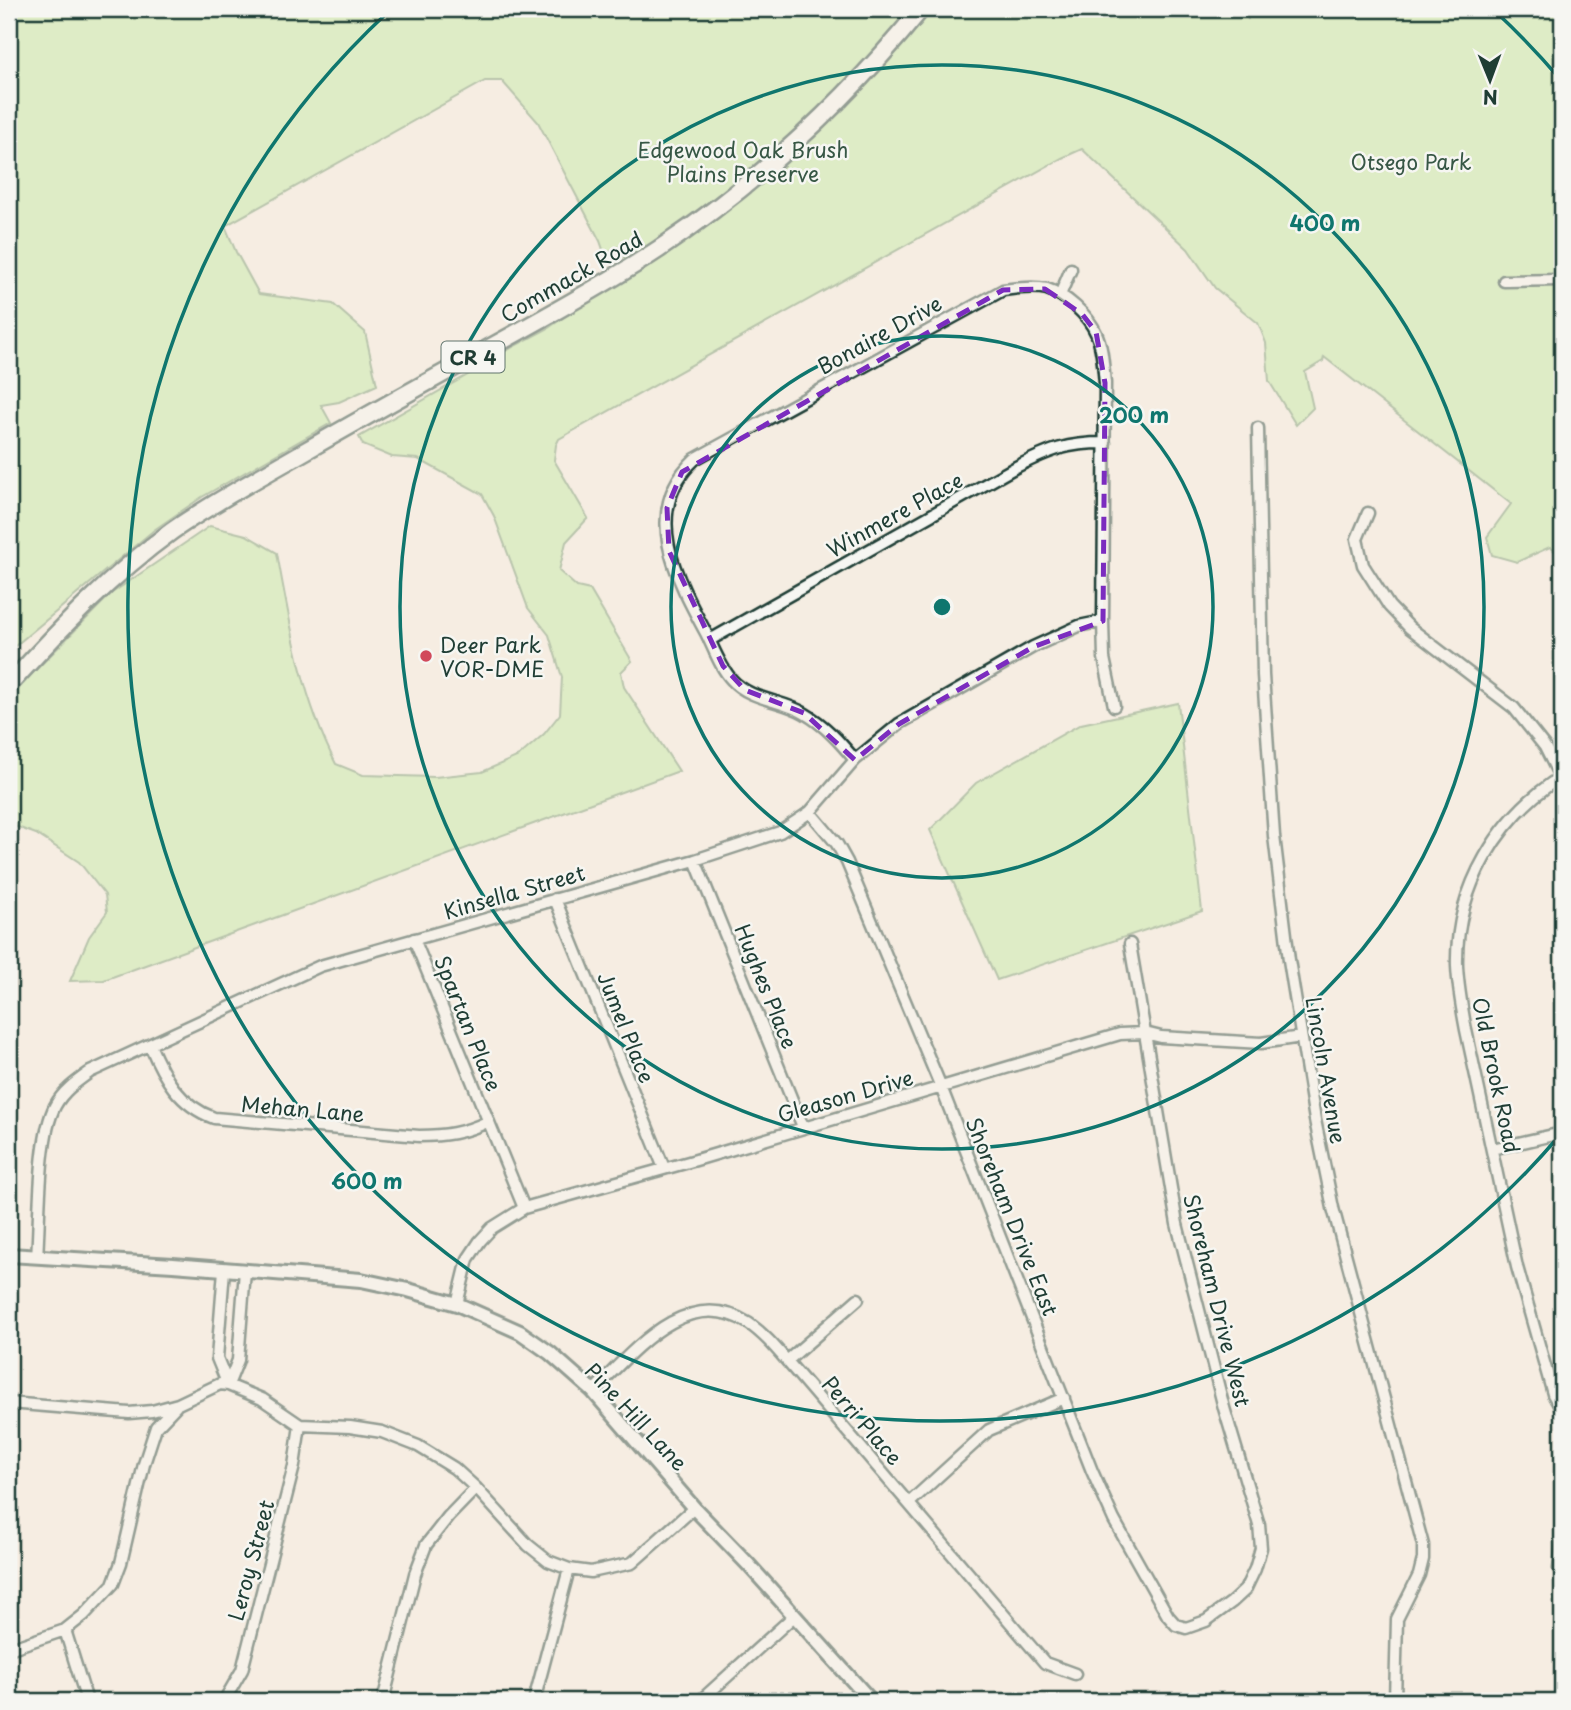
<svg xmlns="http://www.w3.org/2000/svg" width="1571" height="1710" font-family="'Playpen Sans',sans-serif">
<rect width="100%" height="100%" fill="#f5ede2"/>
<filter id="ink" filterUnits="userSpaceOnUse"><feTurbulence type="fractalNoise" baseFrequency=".0143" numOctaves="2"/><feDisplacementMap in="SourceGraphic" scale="14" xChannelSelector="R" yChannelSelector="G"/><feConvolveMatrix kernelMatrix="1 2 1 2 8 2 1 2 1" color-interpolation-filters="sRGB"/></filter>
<g filter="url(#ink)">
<path fill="#c1eaa5" stroke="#70946c" stroke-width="2" d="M9 9H1245L1248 20V9H1562V557L1550 547 1517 562 1492 555 1487 537 1511 504 1324 357 1323 361 1305 372 1313 408 1296 425 1269 381 1266 343 1258 323 1215 288 1188 249 1082 149 1062 158 559 439 556 445 554 460 588 518 566 542 559 571 577 587 590 590 632 661 621 672 624 687 679 771 104 980 70 981 89 937 107 912 105 895 79 862 36 834 9 824V697L112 593 210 526 246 535 277 553C290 625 302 698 336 764L363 775 435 777 482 772 519 756 544 734 560 714 562 677 549 635 528 608 494 516 482 494 418 459 392 457 363 445 359 437 499 357 498 355 547 329 625 275 626 261 618 247 605 255 600 241 538 122 502 81H485L225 226 236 252 259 294 333 304 365 332 377 385 339 402 321 405 331 423 202 497 154 530 9 651Z
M1178 703 1202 911 997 980 930 830 976 783 1081 724Z"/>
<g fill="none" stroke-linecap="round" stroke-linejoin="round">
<defs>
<path id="minor" d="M1504 281 1562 280
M1060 295 1071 269
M1258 428 1263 675 1274 836 1289 960 1315 1120 1333 1208 1423 1545V1559L1419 1575 1397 1619 1395 1701
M1368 513 1357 539 1363 565 1389 606 1410 628 1514 708 1545 747 1562 781
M710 640 1016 467C1050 450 1066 443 1105 443
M855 760C840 742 825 725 804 713 782 700 750 700 732 680 720 667 714 649 706 633 676 578 640 511 695 459L1003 290C1017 288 1033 286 1047 289 1066 295 1088 315 1096 333 1103 348 1103 366 1105 383L1103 621 1104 658 1114 706
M1562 776C1498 817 1455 888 1457 966 1458 987 1462 1009 1466 1030L1517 1267 1553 1394 1562 1410
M810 812 837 844 847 862 941 1087 1092 1471 1114 1520 1168 1616 1176 1625 1186 1628 1206 1621 1232 1602 1245 1590 1255 1569 1261 1548 1259 1525 1224 1408 1177 1224 1130 944
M695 860 803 1127
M555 899 664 1168
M414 939 524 1208
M150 1045C164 1078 179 1105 214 1118L419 1136C444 1136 464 1133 487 1122
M1492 1149 1562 1133
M37 1257C40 1218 38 1138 55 1106 63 1091 76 1082 90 1072L320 966 695 860 780 832 810 812 855 760 899 724 1033 647 1079 626 1103 621
M224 1270 217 1358 228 1385
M457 1304 468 1259 480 1241 492 1228 524 1208 696 1160 1120 1034 1145 1033 1161 1037 1261 1043 1301 1037
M787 1361 858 1299
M228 1385 238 1360 245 1271
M593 1391C632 1353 686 1284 748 1323 763 1333 775 1347 787 1361L1045 1663 1075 1674
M9 1403 129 1413 152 1411 178 1404 220 1384 228 1385 262 1399 300 1425 350 1427 382 1432 418 1446 454 1468 476 1488 528 1545 548 1561 569 1569 591 1572 632 1563 694 1508
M909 1503 989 1430 1064 1398
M1559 1569 1562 1544
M65 1630 87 1701
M9 1649 65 1630 84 1615 113 1584 121 1563 144 1464 156 1427 176 1406
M224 1701 242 1670 294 1466 300 1425
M383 1701 415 1574 426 1545 448 1517 476 1488
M534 1701 569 1569
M700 1701 794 1616"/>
<path id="tertiary" d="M9 1255 173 1265 361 1280 408 1290 457 1304 520 1332 550 1353 593 1391 694 1508 747 1563 871 1701"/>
<path id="primary" d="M9 685C59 630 111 575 172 531 212 503 257 479 300 454 370 414 440 375 511 336 561 308 611 281 659 249 759 182 845 102 921 9"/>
</defs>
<use href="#minor" stroke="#1f3d34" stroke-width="15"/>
<use href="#tertiary" stroke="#1f3d34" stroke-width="18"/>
<use href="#primary" stroke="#1f3d34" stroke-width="21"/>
<use href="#minor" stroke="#f6f6f2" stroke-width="10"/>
<use href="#tertiary" stroke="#f6f6f2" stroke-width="12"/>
<use href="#primary" stroke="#f6f6f2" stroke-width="16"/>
</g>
</g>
<path d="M0 0H1571V1710H0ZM1045 289 1082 314 1096 332 1105 383 1103 621 1033 647 899 724 855 760 804 713 745 690 723 666 669 551 667 508 682 472 1003 290Z" fill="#f5ede2" fill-opacity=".55" fill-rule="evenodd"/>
<path fill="none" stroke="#7b2cbf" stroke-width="5" stroke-dasharray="14 9" stroke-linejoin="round" d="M1045 289 1082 314 1096 332 1105 383 1103 621 1033 647 899 724 855 760 804 713 745 690 723 666 669 551 667 508 682 472 1003 290Z"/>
<g fill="none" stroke="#0f766e" stroke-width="3.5">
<circle cx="942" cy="607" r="271"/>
<circle cx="942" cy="607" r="542"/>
<path d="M1560 1135A813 813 0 1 1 388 12M1496 12A813 813 0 0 1 1560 79"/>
</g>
<circle fill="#d1495b" stroke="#f6f6f2" stroke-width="2.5" cx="426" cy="656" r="7"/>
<g text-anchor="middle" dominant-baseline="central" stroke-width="5" stroke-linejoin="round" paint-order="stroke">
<rect fill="#f6f6f2" stroke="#60746d" stroke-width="2" x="441.5" y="341.5" width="63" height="31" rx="5"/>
<g font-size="19" font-weight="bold" fill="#1f3d34">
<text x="473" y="357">CR 4</text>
</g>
<g font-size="21" fill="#375745" stroke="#f6f6f2">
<text x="743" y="149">Edgewood Oak Brush<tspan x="743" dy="24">Plains Preserve</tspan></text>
<text x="1411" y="161">Otsego Park</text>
</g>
<g font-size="21" fill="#1f3d34" stroke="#f6f6f2">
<text transform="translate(571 276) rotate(-30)">Commack Road</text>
<text transform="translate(879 334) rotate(-29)">Bonaire Drive</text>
<text transform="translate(894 514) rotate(-29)">Winmere Place</text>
<text transform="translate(514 891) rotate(-16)">Kinsella Street</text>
<text transform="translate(767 986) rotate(68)">Hughes Place</text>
<text transform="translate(469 1023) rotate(68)">Spartan Place</text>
<text transform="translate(627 1027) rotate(68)">Jumel Place</text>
<text transform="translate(1327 1070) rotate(80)">Lincoln Avenue</text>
<text transform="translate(1497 1075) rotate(78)">Old Brook Road</text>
<text transform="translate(845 1095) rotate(-16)">Gleason Drive</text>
<text transform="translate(303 1108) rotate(5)">Mehan Lane</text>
<text transform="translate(1013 1216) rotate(68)">Shoreham Drive East</text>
<text transform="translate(1218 1300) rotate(76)">Shoreham Drive West</text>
<text transform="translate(637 1416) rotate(47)">Pine Hill Lane</text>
<text transform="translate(863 1420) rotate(49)">Perri Place</text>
<text transform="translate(250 1560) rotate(-75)">Leroy Street</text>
</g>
<g font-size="21" fill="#1f3d34" stroke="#f6f6f2" text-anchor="start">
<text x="440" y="644">Deer Park<tspan x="440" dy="24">VOR-DME</tspan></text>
</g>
</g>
<circle cx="942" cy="607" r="10" fill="#0f766e" stroke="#f6f6f2" stroke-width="3.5"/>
<g font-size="21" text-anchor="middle" font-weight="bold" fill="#0f766e" stroke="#f6f6f2" stroke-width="5" stroke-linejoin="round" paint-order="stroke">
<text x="1325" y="231">400 m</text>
<text x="1134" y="423">200 m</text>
<text x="367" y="1189">600 m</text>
</g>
<rect width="1571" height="1710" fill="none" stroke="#f6f6f2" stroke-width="35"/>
<rect x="18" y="18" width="1536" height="1675" fill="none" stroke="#1f3d34" stroke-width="2.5" filter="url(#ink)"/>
<g transform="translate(1490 80) rotate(179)" stroke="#f6f6f2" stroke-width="5" paint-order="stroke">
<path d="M0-5L12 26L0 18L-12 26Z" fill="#1f3d34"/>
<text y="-10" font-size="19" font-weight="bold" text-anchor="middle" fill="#1f3d34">N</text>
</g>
</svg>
